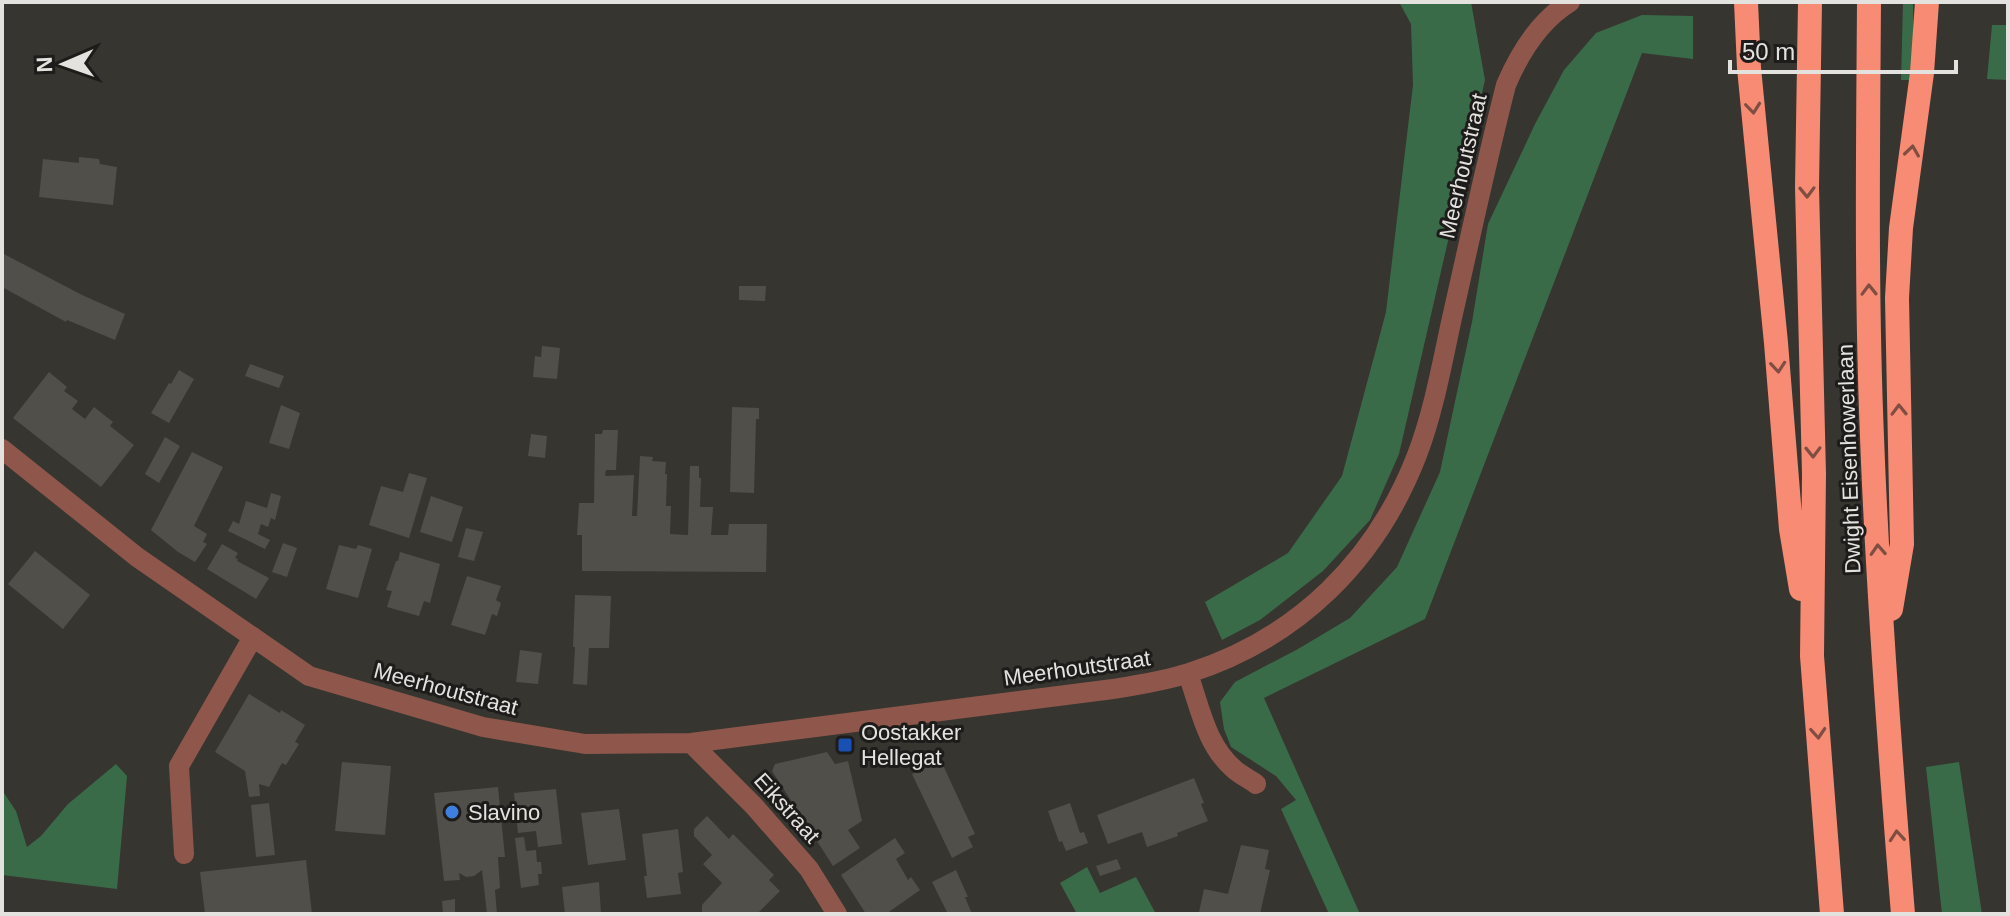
<svg xmlns="http://www.w3.org/2000/svg" width="2010" height="916" font-family="Arial,sans-serif">
<rect width="100%" height="100%" fill="#363530"/>
<path fill="#3a6b48" d="M1399 2H1471L1485 80 1399 454 1370 520 1323 571 1260 620 1222 640 1205 602 1288 553 1342 476 1386 312 1404 160 1413 85 1411 24Z
M1903 2H1913L1914 80H1901Z
M1642 15 1693 16V59L1642 53 1425 619 1264 698 1360 914H1329L1281 809 1296 800 1276 776 1231 747 1224 729 1220 702 1235 682 1298 649 1350 618 1397 567 1440 472 1472 322 1488 224 1535 124 1564 70 1596 33Z
M1992 25H2008V80L1987 79Z
M1959 762 1982 914H1942L1926 767Z
M116 764 127 776 117 889 2 875V790L16 811 27 847 41 836 68 804Z
M1087 867 1100 893 1136 877 1156 914H1077L1060 883Z"/>
<path fill="#504f4a" d="M79 157 99 159 100 164 117 167 113 205 39 197 43 159 79 163Z
M2 253 82 295 125 314 115 340 67 320 66 322 2 287Z
M739 286H766L765 301 739 300Z
M542 346 560 348 557 379 533 377 535 356 541 357Z
M250 364 284 376 279 388 245 376Z
M179 370 194 379 169 423 151 413 169 383 171 384Z
M49 372 67 387 64 391 78 401 72 409 85 419 94 407 113 422 110 426 134 445 101 487 13 418Z
M281 405 300 413 289 449 269 443Z
M732 407 759 408V419H756L754 493 730 492Z
M603 430H618L616 470H606L605 476 634 475 632 516H637L640 456 653 457 652 461 666 462 665 474H667L666 506H671L670 534 688 535 690 466H699V478H701L700 507H713L711 535H728L729 524H767L766 572 582 571V535H577L579 503H594L595 434H602Z
M531 434 547 436 545 458 528 456Z
M165 437 180 446 159 483 145 474Z
M192 452 223 467 194 526 207 534 203 542 207 544 195 562 178 552 151 530Z
M409 473 427 478 409 538 369 525 381 486 403 492Z
M271 493 281 496 275 520 271 518 268 527 261 524 258 534 270 540 265 549 228 531 233 521 239 524 246 501 267 508Z
M431 496 463 507 452 542 420 532Z
M466 528 483 532 474 561 458 557Z
M283 543 297 548 287 577 272 572Z
M222 544 238 553 235 558 238 559 237 561 269 578 256 599 207 569Z
M339 545 356 549 358 545 372 549 358 598 326 589Z
M35 551 90 595 63 629 8 584Z
M400 552 440 564 430 603 424 601 419 616 387 607 392 591 386 590 396 561H398Z
M467 576 501 586 496 600 501 603 497 616 492 614 485 635 451 625Z
M575 595 611 596 609 648H589L587 685 573 684 575 647H573Z
M520 650 542 653 538 684 516 682Z
M249 694 280 713 281 710 305 725 295 742 299 744 286 765 282 763 269 787 259 784 260 796 249 797 245 771 215 752Z
M827 752 835 764 848 761 862 821 848 830 860 848 833 866 772 771 775 764Z
M941 761 975 834 968 837 973 847 952 858 912 774Z
M342 762 391 766 385 835 335 831Z
M1194 778 1204 803 1201 804 1208 821 1177 833 1178 836 1147 847 1142 832 1108 844 1097 815Z
M498 787 505 857H498L500 888 495 890 497 914H487L482 870 474 876 466 877 459 873 460 880 444 881 434 793Z
M556 789 562 844 538 847 536 831 518 833 514 793Z
M269 803 275 855 256 857 251 805Z
M1070 803 1080 833 1084 832 1088 843 1066 851 1062 841 1059 842 1048 811Z
M619 809 626 860 588 865 581 813Z
M707 816 729 839 733 834 774 875 769 880 780 891 757 914H702V905L722 883 703 864 712 855 694 836V829Z
M678 829 683 872 678 873 681 894 647 898 644 876H647L642 834Z
M524 837 526 851 536 850 537 862H541L542 874H538L539 885 521 888 515 838Z
M895 838 905 853 896 859 908 880 911 877 920 890 886 914H866L841 875Z
M1241 845 1269 850 1265 869 1270 870 1260 914H1211L1199 912 1204 889 1228 894Z
M1117 859 1121 869 1100 876 1096 866Z
M306 860 312 914H205L200 872Z
M956 870 968 897H965L972 914H948L932 882Z
M599 882 601 914H565L562 887Z
M455 899V914H443L442 901Z"/>
<g fill="none" stroke-linecap="round" stroke-linejoin="round">
<path stroke="#8f574b" stroke-width="20" d="M2 449 137 557 309 676 483 727 585 744 691 743 1113 689C1138 685 1164 681 1189 673 1298 638 1376 561 1417 455 1435 408 1443 357 1454 309 1471 234 1487 159 1506 85 1520 52 1539 21 1570 2
M1188 674C1200 707 1206 746 1235 770 1241 775 1249 779 1256 784
M691 743 754 806 809 869 837 914
M184 854 179 766 253 637"/>
<path stroke="#f78b73" stroke-width="24" d="M1746 2 1749 68 1776 343 1791 529 1801 589
M1810 2 1807 187 1814 474 1812 656 1832 914
M1869 2C1868 147 1866 292 1872 437 1878 597 1890 755 1903 914
M1891 609 1902 544 1897 298 1901 228 1922 73 1927 2"/>
</g>
<defs><path id="oneway-chevron" d="M-2-3.5L2.5 0L-2 3.5" fill="none" stroke-width="1.6" stroke-linecap="round" stroke-linejoin="round" transform="scale(2)"/></defs>
<g stroke="#7f4e42">
<use href="#oneway-chevron" transform="translate(1753 108) rotate(84)"/>
<use href="#oneway-chevron" transform="translate(1912 151) rotate(-82)"/>
<use href="#oneway-chevron" transform="translate(1807 192) rotate(89)"/>
<use href="#oneway-chevron" transform="translate(1869 290) rotate(-91)"/>
<use href="#oneway-chevron" transform="translate(1778 367) rotate(85)"/>
<use href="#oneway-chevron" transform="translate(1899 410) rotate(-91)"/>
<use href="#oneway-chevron" transform="translate(1813 452) rotate(89)"/>
<use href="#oneway-chevron" transform="translate(1878 550) rotate(-93)"/>
<use href="#oneway-chevron" transform="translate(1818 733) rotate(86)"/>
<use href="#oneway-chevron" transform="translate(1897 836) rotate(-95)"/>
</g>
<rect fill="#1a4fb4" stroke="#1d1c1a" stroke-width="3" x="837" y="737" width="16" height="16" rx="4"/>
<circle fill="#3f7fe0" stroke="#1d1c1a" stroke-width="3" cx="452" cy="812" r="8"/>
<g text-anchor="middle" dominant-baseline="central" stroke-width="6" stroke-linejoin="round" paint-order="stroke">
<g font-size="22" fill="#e3e2df" stroke="#1d1c1a">
<text transform="translate(1463 166) rotate(-77)">Meerhoutstraat</text>
<text transform="translate(1849 459) rotate(-92)">Dwight Eisenhowerlaan</text>
<text transform="translate(1077 668) rotate(-8)">Meerhoutstraat</text>
<text transform="translate(446 689) rotate(15)">Meerhoutstraat</text>
<text transform="translate(787 808) rotate(48)">Eikstraat</text>
</g>
<g font-size="22" fill="#e3e2df" stroke="#1d1c1a" text-anchor="start">
<text x="861" y="732">Oostakker<tspan x="861" dy="25">Hellegat</tspan></text>
<text x="468" y="812">Slavino</text>
</g>
</g>
<rect width="2010" height="916" fill="none" stroke="#e3e2df" stroke-width="8"/>
<g transform="translate(64 64) rotate(268)" stroke="#1d1c1a" stroke-width="6" paint-order="stroke">
<path d="M0-6L14 30L0 20L-14 30Z" fill="#e3e2df"/>
<text y="-12" font-size="22" font-weight="bold" text-anchor="middle" fill="#e3e2df">N</text>
</g>
<path d="M1730 60v12h226v-12" fill="none" stroke="#e3e2df" stroke-width="4"/>
<text x="1742" y="60" font-size="24" fill="#e3e2df" stroke="#1d1c1a" stroke-width="6" paint-order="stroke">50 m</text>
</svg>
